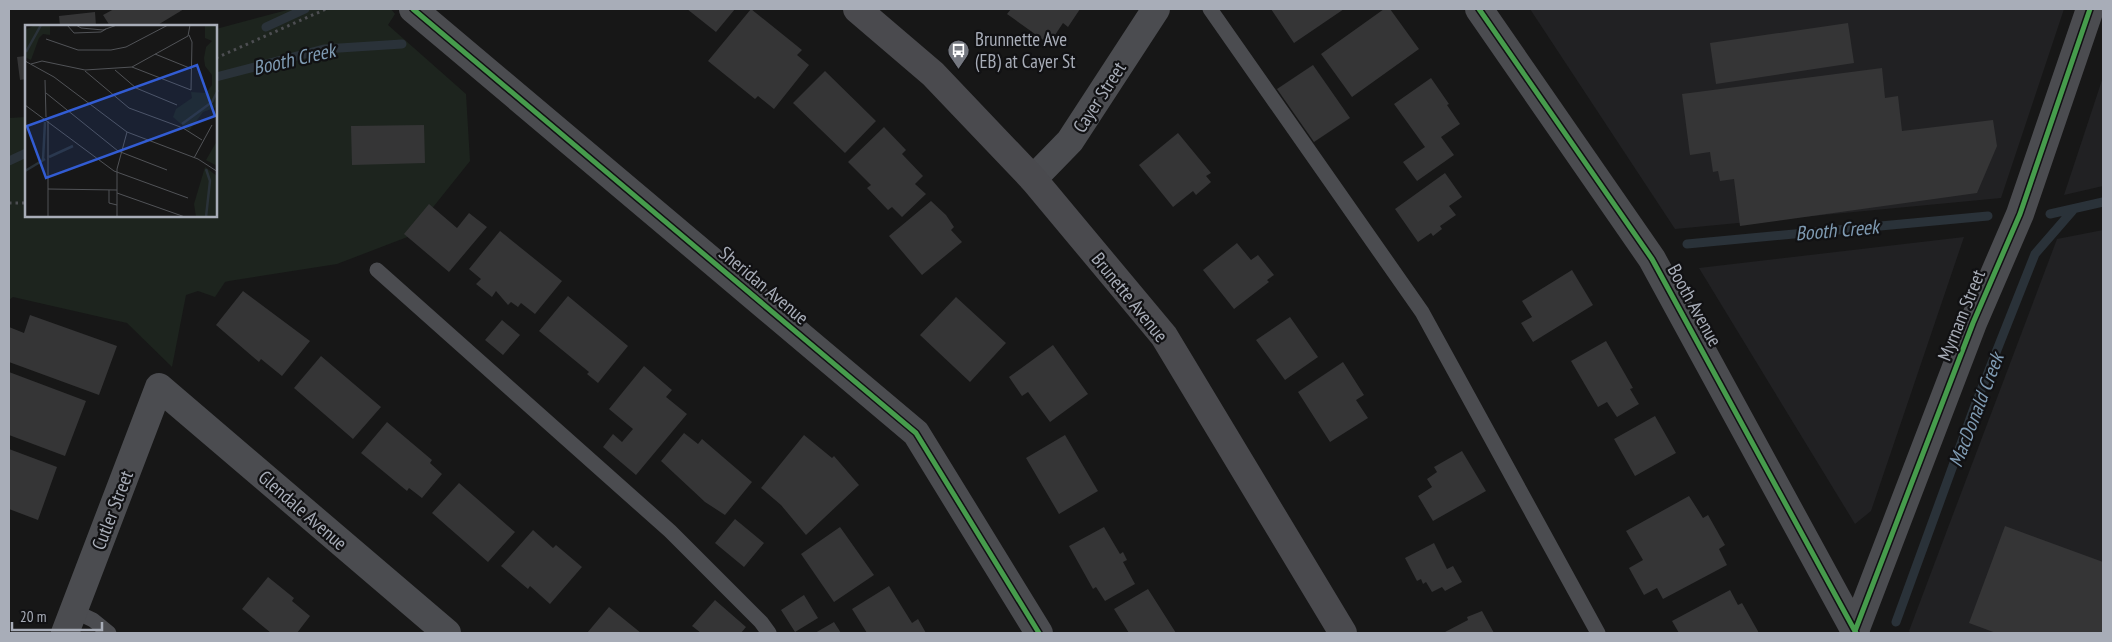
<svg xmlns="http://www.w3.org/2000/svg" width="2112" height="642" font-family="'PT Sans Narrow',sans-serif">
<rect width="100%" height="100%" fill="#171717"/>
<path fill="#212123" d="M1530 9H2064L2001 198 1675 229Z
M2103 77V186L2064 195Z
M2103 230V633H1911L1909 631 2057 239Z
M1964 237 1871 511 1855 524 1699 268Z"/>
<path fill="#1d241e" d="M291 9H391L395 14 388 25 466 94 470 161 410 236 337 264 229 281 225 282 215 297 198 291 186 295 172 367 127 323 13 297 9 300V118L26 117V216H216V29Z"/>
<g fill="none" stroke-linecap="round" stroke-linejoin="round">
<path stroke="#2a3239" stroke-width="9" d="M266 27 305 9
M216 77 324 49 402 44
M9 161 26 153
M2050 214 2103 202
M1687 244 1988 216
M1896 622 1974 408 2035 254 2074 209"/>
</g>
<path fill="#353536" d="M114 9H184L156 26H110L103 15Z
M687 9H735L716 32Z
M751 9 802 50 797 55 809 65 774 109 758 96 755 99 708 61Z
M1011 9H1080L1068 27 1063 23 1049 44 1007 14Z
M1271 9H1344L1294 43Z
M1384 9H1390L1419 49 1352 97 1321 54Z
M95 12 96 26H60L59 16Z
M1848 23 1854 63 1716 84 1710 43Z
M26 56V79L20 80 17 57Z
M1313 65 1350 118 1314 142 1277 89Z
M1882 68 1885 98 1898 96 1902 131 1993 120 1997 146 1977 193 1740 226 1734 179 1720 181 1718 171 1713 172 1710 152 1690 155 1682 94Z
M825 71 876 121 845 153 793 103Z
M1431 78 1449 104 1447 105 1460 124 1441 137 1454 155 1417 181 1403 162 1425 147 1394 104Z
M424 125 425 163 352 165 351 126Z
M884 127 906 150 902 154 923 176 915 184 926 194 902 217 892 207 888 210 867 188 871 185 848 162Z
M1178 133 1211 173 1206 176 1211 182 1196 195 1193 191 1173 207 1139 165Z
M1445 173 1462 197 1449 206 1456 215 1440 226 1442 229 1433 236 1431 233 1418 242 1395 209Z
M931 201 946 215 954 227 951 230 962 242 922 275 889 236Z
M429 204 457 228 469 213 487 227 449 272 404 234Z
M500 231 562 281 535 314 521 303 518 307 511 302 508 305 496 291 492 297 476 284 481 279 469 269Z
M1237 243 1251 260 1258 255 1274 275 1267 280 1269 282 1234 309 1203 270Z
M1572 270 1593 305 1533 342 1521 323 1532 317 1522 301Z
M243 291 310 341 282 376 261 359 259 362 216 325Z
M568 296 628 346 598 383 587 374 589 372 539 331Z
M956 297 1006 343 970 382 920 335Z
M30 315 117 346 99 395 9 362V327L24 333Z
M1290 317 1318 357 1285 380 1256 340Z
M502 320 520 335 503 355 485 340Z
M1606 341 1633 388 1630 389 1639 404 1617 417 1607 402 1598 407 1571 361Z
M1053 345 1088 394 1050 422 1028 392 1022 396 1009 377Z
M321 356 381 407 353 439 294 388Z
M1343 362 1364 395 1356 400 1368 418 1330 442 1298 392Z
M644 366 672 390 666 397 687 414 636 475 603 447 613 434 622 442 633 429 609 409Z
M9 372 86 401 65 456 9 435Z
M1655 416 1676 453 1635 476 1614 439Z
M387 422 432 460 430 463 442 474 422 498 409 488 407 491 361 453Z
M684 433 698 444 702 439 752 482 725 515 705 502 661 461Z
M804 435 832 458 834 456 859 485 806 535 781 505 761 488Z
M1065 435 1098 491 1059 514 1026 458Z
M9 449 57 467 38 520 9 509Z
M1462 451 1486 491 1433 521 1418 496 1432 487 1427 479 1437 472 1434 467Z
M459 483 515 532 488 562 432 513Z
M1689 496 1703 518 1708 515 1725 545 1719 549 1727 565 1663 599 1657 588 1644 595 1629 568 1643 560 1626 531Z
M735 519 764 543 744 567 715 543Z
M2005 526 2103 562V633H1996L1969 623Z
M840 527 874 575 834 602 801 554Z
M1104 527 1120 554 1123 552 1127 560 1123 562 1135 584 1105 601 1096 587 1093 589 1069 546Z
M533 530 553 548 556 545 582 567 550 604 530 586 528 589 501 566Z
M1434 543 1447 569 1453 566 1462 582 1445 591 1442 587 1432 592 1426 582 1423 584 1421 579 1417 581 1405 558Z
M268 577 294 598 292 601 310 616 297 633H271L242 609Z
M889 586 912 623 918 619 926 633H867L852 609Z
M1148 589 1176 633H1129L1114 609Z
M1730 590 1738 605 1742 603 1759 633H1679L1672 621Z
M804 595 818 618 795 632 781 610Z
M715 600 746 627 741 633H701L692 626Z
M609 607 641 633H587Z
M1482 611 1494 633H1446L1445 632 1468 620 1467 617Z
M834 622 841 633H815Z"/>
<g fill="none" stroke-linecap="round" stroke-linejoin="round">
<path stroke="#4d4e52" stroke-width="3" stroke-dasharray="2.5 4" stroke-linecap="butt" d="M216 58 326 9
M9 203H26"/>
<path stroke="#4b4c50" stroke-width="15" d="M1210 9 1422 312 1598 633
M377 270 670 531 761 622 769 633
M74 611 93 620 109 633"/>
<path stroke="#4b4c50" stroke-width="28" d="M413 9 916 433 1039 633
M1479 9 1652 259 1856 633
M1033 179 1070 141 1156 9
M1855 631 1973 323 2020 214 2090 9
M65 633 159 387 447 633"/>
<path stroke="#4a4a4e" stroke-width="28" d="M857 9 933 74 1033 179 1164 336 1343 633"/>
<defs>
<path id="cycleway" d="M413 9 916 433 1039 633
M1479 9 1652 259 1856 633
M1855 631 1973 323 2020 214 2090 9"/>
</defs>
<use href="#cycleway" stroke="#111113" stroke-width="8"/>
<use href="#cycleway" stroke="#469c4c" stroke-width="5"/>
</g>
<defs>
<symbol id="bus-pin" viewBox="-11 -11 22 30"><path d="M0 17L-7.5 6A9.5 9.5 0 1 1 7.5 6Z" fill="#757880" stroke="#111113"/><path d="M-5-6H5V4H4V6H2V4H-2V6H-4V4H-5ZM-3.5-4V0h7V-4ZM-3.5 1.2v1.5H-2V1.2ZM2 1.2v1.5H3.5V1.2Z" fill="#fff"/></symbol>
</defs>
<g fill-rule="evenodd">
<use href="#bus-pin" x="946" y="38" width="25" height="34"/>
</g>
<g text-anchor="middle" dominant-baseline="central" stroke-width="4.5" stroke-linejoin="round" paint-order="stroke">
<g font-size="19" fill="#a8adb8" stroke="#111113" text-anchor="start">
<text x="975" y="39">Brunnette Ave<tspan x="975" dy="22">(EB) at Cayer St</tspan></text>
</g>
<g font-size="19" fill="#a8adb8" stroke="#111113">
<text transform="translate(1099 97) rotate(-57)">Cayer Street</text>
<text transform="translate(764 285) rotate(40)">Sheridan Avenue</text>
<text transform="translate(1130 297) rotate(51)">Brunette Avenue</text>
<text transform="translate(1695 305) rotate(61)">Booth Avenue</text>
<text transform="translate(1961 315) rotate(-68)">Myrnam Street</text>
<text transform="translate(112 510) rotate(-69)">Cutler Street</text>
<text transform="translate(303 510) rotate(41)">Glendale Avenue</text>
</g>
<g font-size="20" font-style="italic" fill="#7f9bb3" stroke="#111113">
<text transform="translate(294 59) rotate(-13)">Booth Creek</text>
<text transform="translate(1837 230) rotate(-5)">Booth Creek</text>
<text transform="translate(1976 410) rotate(-69)">MacDonald Creek</text>
</g>
</g>
<g transform="translate(25 25)">
<rect width="192" height="192" fill="#171717"/>
<path d="M10 0H25V10L18 9 14 13 6 35 0 32V5ZM180 0H192V82L178 87 164 106 148 92 151 84 167 73 166 67 181 68 187 60V50L180 41 179 33 181 22 187 16 180 13ZM192 116V141L181 135ZM180 142 192 151V192H171L169 179Z" fill="#1d241e"/>
<path fill="none" stroke="#2a3239" stroke-width="2.5" d="M1 27 16 0M157 99 187 77 193 65M24 132 48 121M18 135 20 97M0 146 20 134M181 192 185 156 181 144"/>
<path fill="none" stroke="#515357" stroke-width="1" d="M42 0 49 8 76 7 81 4M51 0 56 3 78 5 92 0M21 14 53 25H86L101 22 143 0M130 29 167 44M0 36 29 52 102 107 173 134 193 147M6 39 17 36 60 45 107 42 163 11 165 0M107 42 166 65 167 17 164 10M90 45 111 63 152 80M60 46 104 83 158 103 177 115M20 55 21 92M21 68 93 126 142 145M0 80 89 146 163 173M23 96V192M169 133 187 100M23 164 92 165M84 165V178L92 180M92 168 160 192M92 192V144L102 107"/>
<path fill="#325cd3" fill-opacity="0.15" stroke="#325cd3" stroke-width="2.5" d="M172 40 190 91 21 153 2 101Z"/>
<rect width="192" height="192" fill="none" stroke="#a8adb8" stroke-width="2.5"/>
</g>
<rect width="2112" height="642" fill="none" stroke="#a8adb8" stroke-width="20"/>
<path d="M12 622v8h90v-8" fill="none" stroke="#a8adb8" stroke-width="2.5"/>
<text x="20" y="622" font-size="15" fill="#a8adb8" stroke="#111113" stroke-width="4" paint-order="stroke">20 m</text>
</svg>
